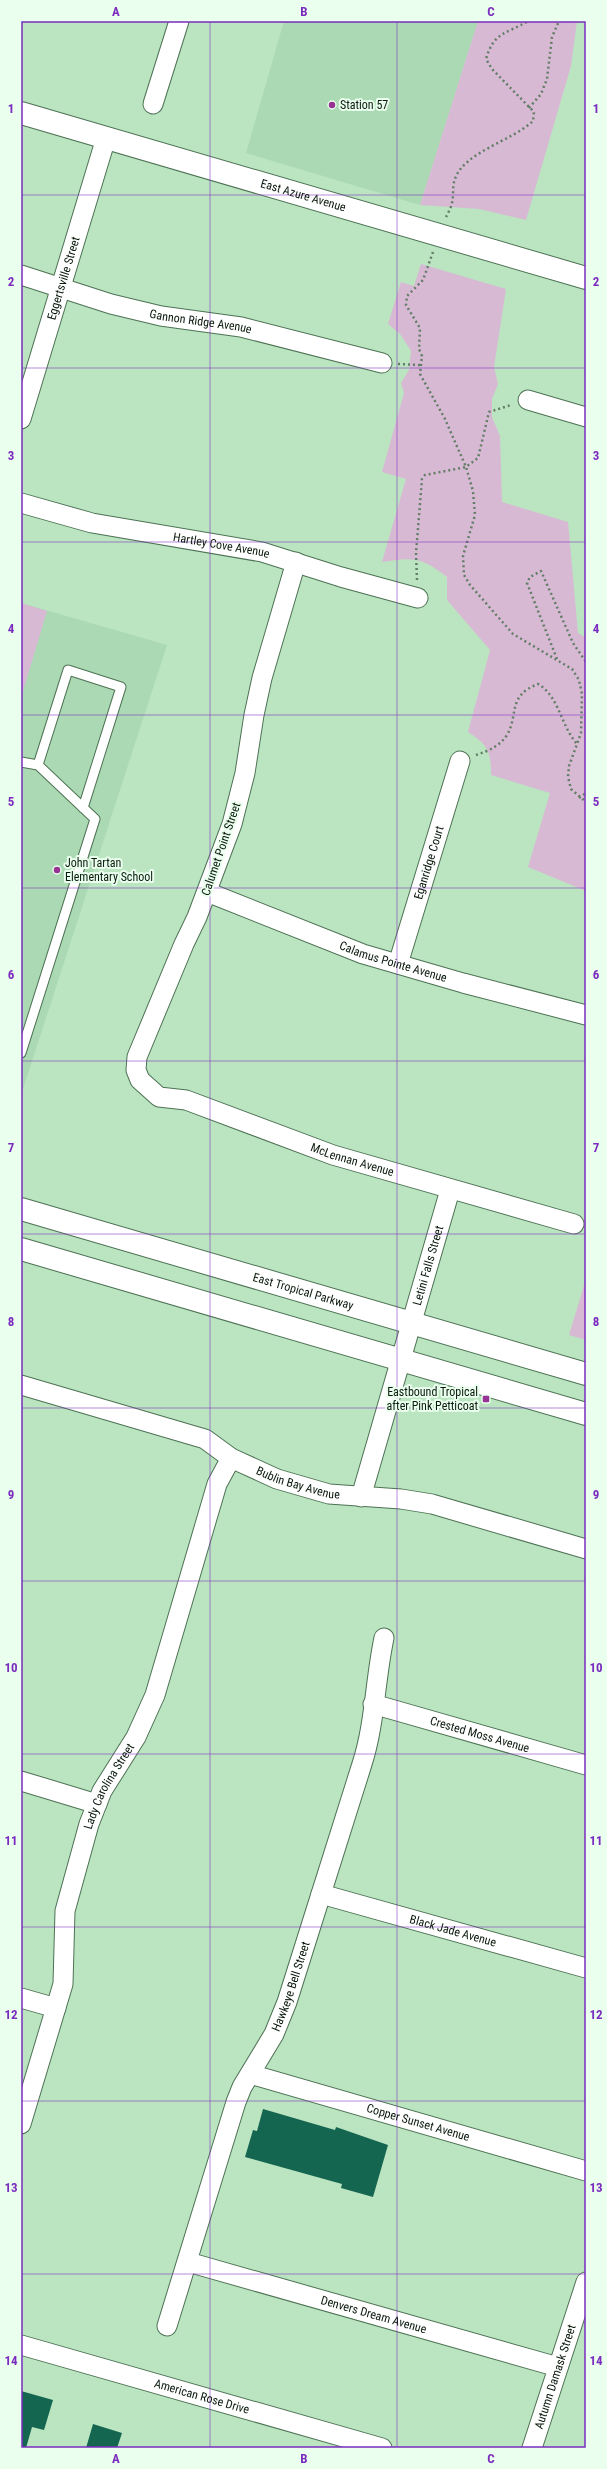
<svg xmlns="http://www.w3.org/2000/svg" width="607" height="2469" font-family="'Roboto Condensed',sans-serif">
<rect width="100%" height="100%" fill="#bbe4c1"/>
<path fill="#abd9b3" d="M284 21H478L420 205 246 153Z
M21 603 167 645 21 1095Z"/>
<path fill="#d8b9d4" d="M478 21H577L571 66 526 220 479 209 420 205Z
M421 264 506 289 494 367 498 384 492 399V417L500 436 502 502 568 522 578 633 586 638V891L528 867 550 793 491 775C491 751 488 745 468 732L490 650 447 600V577C422 557 413 557 382 562L406 479 382 472 404 393 401 383 409 370 411 351 400 334 388 324 401 282 414 286Z
M21 603 47 611 21 698Z
M586 1279V1340L569 1335Z"/>
<path fill="#156650" d="M263 2109 335 2130 336 2127 388 2145 373 2197 341 2188 342 2184 245 2157 253 2130 257 2131Z
M21 2391 53 2400 44 2430 32 2427 26 2448H21Z
M93 2424 122 2433 117 2448H86Z"/>
<g fill="none" stroke-linecap="round" stroke-linejoin="round">
<defs>
<path id="service" d="M21 762 38 765
M21 1053 95 819 38 765 68 670 121 687 83 808"/>
<g id="minor">
<path d="M153 104 179 21"/>
<path id="s1" d="M21 275 111 304 161 316 241 327 382 363"/>
<path d="M528 400 586 417"/>
<path id="s2" d="M21 419 106 138"/>
<path id="s3" d="M21 503 92 523 262 552 341 577 418 598"/>
<path id="s4" d="M296 562 262 678 254 715 245 773 232 824 197 917 184 944 137 1057 136 1070 140 1080 159 1097 186 1100 333 1155 574 1224"/>
<path id="s5" d="M207 892 363 954 463 983 586 1015"/>
<path id="s6" d="M398 964 460 761"/>
<path id="s7" d="M21 1385 205 1439 231 1458 277 1479 329 1494 401 1499 432 1504 586 1549"/>
<path id="s8" d="M361 1497 450 1190"/>
<path id="s9" d="M373 1704 586 1765"/>
<path d="M21 1781 97 1804"/>
<path id="s10" d="M321 1894 586 1968"/>
<path d="M21 1998 56 2008"/>
<path id="s11" d="M250 2074 586 2171"/>
<path id="s12" d="M21 2124 63 1984 65 1911 89 1824 102 1791 136 1737 155 1695 217 1484 231 1458"/>
<path id="s13" d="M188 2262 558 2367"/>
<path id="s14" d="M167 2326 236 2102 242 2087 274 2034 287 2002 362 1764C375 1724 375 1680 384 1638"/>
<path id="s15" d="M21 2345 382 2448"/>
<path id="s16" d="M532 2448 586 2282"/>
</g>
<g id="tertiary">
<path id="s17" d="M21 113 586 278"/>
</g>
<g id="secondary">
<path id="s18" d="M21 1209 586 1374"/>
<path d="M21 1249 586 1414"/>
</g>
</defs>
<use href="#service" stroke="#4d7254" stroke-width="11"/>
<use href="#minor" stroke="#4d7254" stroke-width="21"/>
<use href="#tertiary" stroke="#4d7254" stroke-width="24"/>
<use href="#secondary" stroke="#4d7254" stroke-width="24"/>
<path stroke="#627e66" stroke-width="2.5" stroke-dasharray="2 3" stroke-linecap="butt" d="M529 108 541 94 547 79 552 37 559 21
M446 217C448 213 451 208 452 203 454 195 452 186 455 179 464 152 512 141 533 121L534 112 492 69 486 59C494 31 507 34 528 21
M433 252 423 280 407 296 406 305 420 328 419 349 422 356 420 374 445 419 466 467 473 491 475 515 463 556 464 575 470 585 513 634 572 669 579 680 582 694 581 733 569 766 568 777 571 789 586 802
M398 364 420 365
M417 580 416 553 422 479 425 475 466 467 478 458 489 412 511 405
M557 659 527 583 530 577 541 571 573 643 586 662
M476 755C488 751 500 746 507 735 519 714 507 696 538 684 559 696 561 726 577 744
M579 798 586 793"/>
<use href="#service" stroke="#fff" stroke-width="9"/>
<use href="#minor" stroke="#fff" stroke-width="19"/>
<use href="#tertiary" stroke="#fff" stroke-width="22"/>
<use href="#secondary" stroke="#fff" stroke-width="22"/>
</g>
<path fill="none" stroke="#7b2cbf" stroke-width="1" stroke-opacity="0.55" d="M210 21V2448M397 21V2448M21 195H586M21 368H586M21 542H586M21 715H586M21 888H586M21 1061H586M21 1234H586M21 1408H586M21 1581H586M21 1754H586M21 1927H586M21 2101H586M21 2274H586"/>
<g fill="#993295" stroke="#eaffed" stroke-width="1.5">
<circle cx="332" cy="105" r="4"/>
<circle cx="57" cy="870" r="4"/>
<rect x="482" y="1395" width="8" height="8" rx="2"/>
</g>
<g text-anchor="middle" dominant-baseline="central" stroke-width="4" stroke-linejoin="round" paint-order="stroke">
<g font-size="12" fill="#0a190d" stroke="#eaffed" text-anchor="start">
<text x="340" y="105">Station 57</text>
<text x="65" y="863">John Tartan<tspan x="65" dy="14">Elementary School</tspan></text>
<text x="478" y="1392" text-anchor="end">Eastbound Tropical<tspan x="478" dy="14">after Pink Petticoat</tspan></text>
</g>
<g font-size="12" fill="#0a190d" stroke="#eaffed">
<text stroke="none"><textPath href="#s17" startOffset="294">East Azure Avenue</textPath></text>
<text stroke="none"><textPath href="#s2" startOffset="147">Eggertsville Street</textPath></text>
<text stroke="none"><textPath href="#s1" startOffset="186">Gannon Ridge Avenue</textPath></text>
<text stroke="none"><textPath href="#s3" startOffset="205">Hartley Cove Avenue</textPath></text>
<text transform="translate(221 849) rotate(-71)">Calumet Point Street</text>
<text stroke="none"><textPath href="#s6" startOffset="106">Eganridge Court</textPath></text>
<text stroke="none"><textPath href="#s5" startOffset="199">Calamus Pointe Avenue</textPath></text>
<text stroke="none"><textPath href="#s4" startOffset="775">McLennan Avenue</textPath></text>
<text stroke="none"><textPath href="#s8" startOffset="241">Letini Falls Street</textPath></text>
<text stroke="none"><textPath href="#s18" startOffset="294">East Tropical Parkway</textPath></text>
<text stroke="none"><textPath href="#s7" startOffset="296">Bublin Bay Avenue</textPath></text>
<text stroke="none"><textPath href="#s9" startOffset="111">Crested Moss Avenue</textPath></text>
<text stroke="none"><textPath href="#s12" startOffset="352">Lady Carolina Street</textPath></text>
<text stroke="none"><textPath href="#s10" startOffset="137">Black Jade Avenue</textPath></text>
<text stroke="none"><textPath href="#s14" startOffset="363">Hawkeye Bell Street</textPath></text>
<text stroke="none"><textPath href="#s11" startOffset="175">Copper Sunset Avenue</textPath></text>
<text stroke="none"><textPath href="#s13" startOffset="193">Denvers Dream Avenue</textPath></text>
<text stroke="none"><textPath href="#s16" startOffset="75">Autumn Damask Street</textPath></text>
<text stroke="none"><textPath href="#s15" startOffset="188">American Rose Drive</textPath></text>
</g>
</g>
<rect width="607" height="2469" fill="none" stroke="#eaffed" stroke-width="44"/>
<rect x="22" y="22" width="563" height="2425" fill="none" stroke="#7b2cbf" stroke-width="1.5"/>
<g font-size="13" text-anchor="middle" font-weight="bold" fill="#7b2cbf">
<text x="116" y="16">A</text>
<text x="304" y="16">B</text>
<text x="491" y="16">C</text>
<text x="11" y="113">1</text>
<text x="596" y="113">1</text>
<text x="11" y="286">2</text>
<text x="596" y="286">2</text>
<text x="11" y="460">3</text>
<text x="596" y="460">3</text>
<text x="11" y="633">4</text>
<text x="596" y="633">4</text>
<text x="11" y="806">5</text>
<text x="596" y="806">5</text>
<text x="11" y="979">6</text>
<text x="596" y="979">6</text>
<text x="11" y="1152">7</text>
<text x="596" y="1152">7</text>
<text x="11" y="1326">8</text>
<text x="596" y="1326">8</text>
<text x="11" y="1499">9</text>
<text x="596" y="1499">9</text>
<text x="11" y="1672">10</text>
<text x="596" y="1672">10</text>
<text x="11" y="1845">11</text>
<text x="596" y="1845">11</text>
<text x="11" y="2019">12</text>
<text x="596" y="2019">12</text>
<text x="11" y="2192">13</text>
<text x="596" y="2192">13</text>
<text x="11" y="2365">14</text>
<text x="596" y="2365">14</text>
<text x="116" y="2463">A</text>
<text x="304" y="2463">B</text>
<text x="491" y="2463">C</text>
</g>
</svg>
